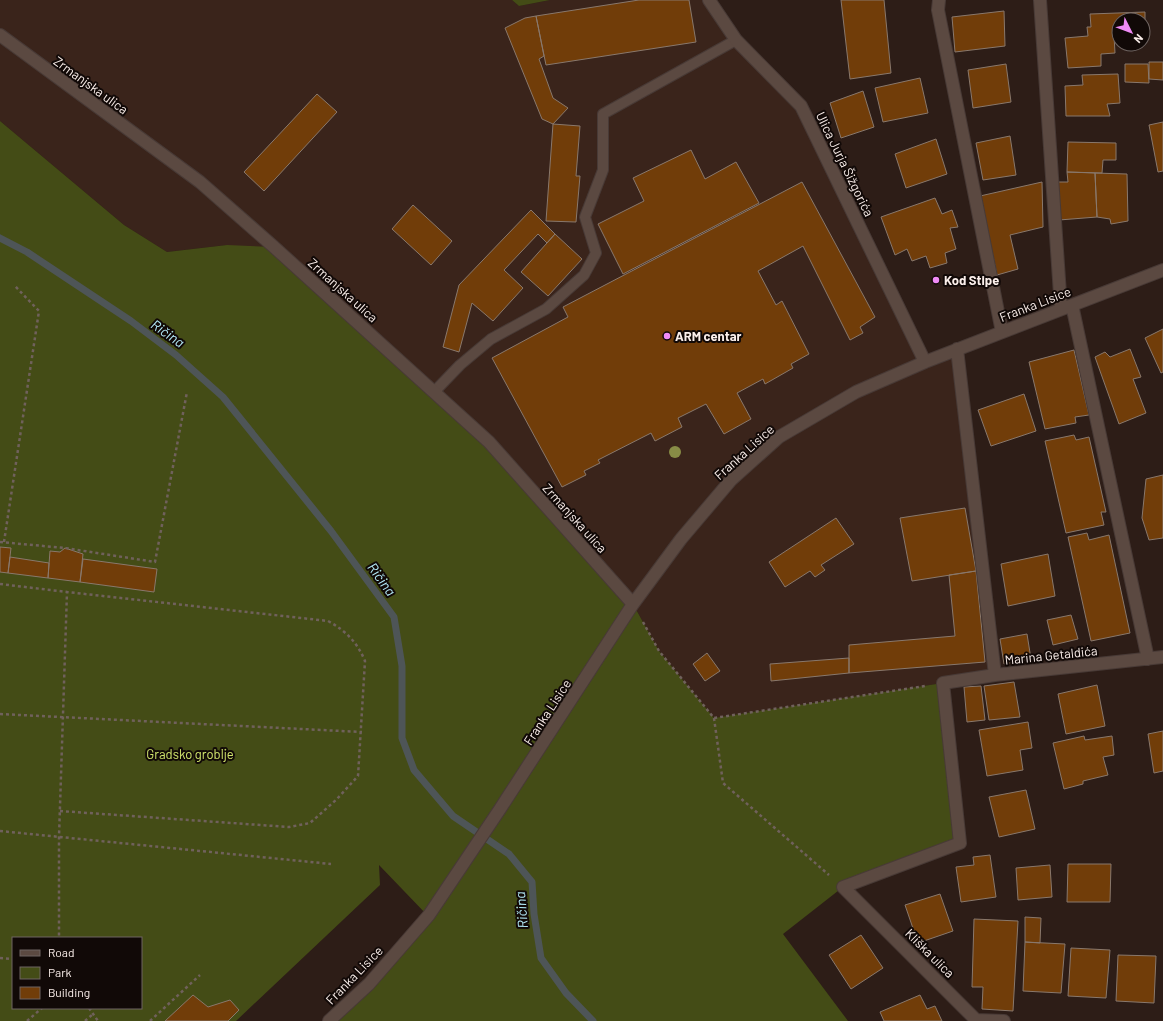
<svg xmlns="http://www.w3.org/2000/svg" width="1163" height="1021" font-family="Barlow,sans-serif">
<rect width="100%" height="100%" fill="#2d1d17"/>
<path fill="#3a241b" d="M0 0H512L519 6 550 0H709L801 106 924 361 957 349 995 675 714 718 659 651 633 604 227 245 167 252 124 225 0 121Z"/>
<path fill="#444c16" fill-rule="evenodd" d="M512 0H550L519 6Z
M0 121 124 225 167 252 227 245 274 247 489 442 633 604 659 651 714 718 995 675 943 683 960 843 843 887 783 934 848 1021H329L428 916 379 865 380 885 236 1021H0ZM13 938H141V1008H13Z"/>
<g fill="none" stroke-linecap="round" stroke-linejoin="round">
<path stroke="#4e5557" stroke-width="7" d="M0 238 27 252 131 321 176 355 223 397 331 531 394 617 402 666V738L414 770 453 816 509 854 532 882 534 914 541 958 566 993 593 1021"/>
</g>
<path fill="#713d09" stroke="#89786c" d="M639 0H689L696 42 546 65 536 16Z
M841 0H884L891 73 850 79Z
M1004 11 1005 46 955 52 952 17Z
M1145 12V35H1143V20H1119V36H1114L1115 53 1101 54V66L1068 68 1065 38 1088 36 1087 27H1091L1090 14Z
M536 16 544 56 539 59 553 98 568 108 553 124 542 119 505 28 525 18Z
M1149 62H1163V80L1149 79Z
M1006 64 1011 102 973 108 968 70Z
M1125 64H1148L1149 83 1125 82Z
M1118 74 1120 103 1107 104 1110 116H1066L1065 86 1083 85 1082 75Z
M920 78 928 113 883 122 875 88Z
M863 91 874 127 841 138 830 103Z
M317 94 337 112 264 191 244 172Z
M1163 122V171L1158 172 1149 125Z
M553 124 580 126 576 176H580L576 222 546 221Z
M1010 136 1016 175 983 180 976 143Z
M936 139 947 174 906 188 895 154Z
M1068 142 1116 143V160H1103L1102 173 1067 172Z
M691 150 705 179 736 162 759 203 623 274 598 224 644 201 633 178Z
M1067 172 1095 173 1097 217 1059 220 1056 182H1068Z
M1095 173 1127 174 1128 221 1111 224 1110 219 1097 217Z
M802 182 875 317 860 327 863 333 850 340 803 246 758 271 776 305 782 301 809 354 791 364 793 368 765 384 763 379 737 393 751 419 724 434 706 404 678 418 682 427 655 441 651 433 598 460 600 463 584 471 586 475 562 487 492 358 568 317 563 307Z
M1042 182 1043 227 1010 235 1018 269 997 275 980 196Z
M935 198 942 214 952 210 958 227 950 228 956 249 945 253 947 263 930 268 926 256 912 261 907 249 895 255 881 217Z
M413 205 452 241 431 265 392 229Z
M531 210 555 234 547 243 538 234 504 270 523 288 493 321 472 303 459 352 443 347 459 285Z
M555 234 582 259 548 296 521 272Z
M1163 329V372L1161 373 1145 338Z
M1130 349 1141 377 1133 379 1146 413 1119 424 1095 357 1105 352 1110 357Z
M1074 350 1089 415 1075 417 1076 423 1045 429 1029 362Z
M1024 394 1036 431 991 446 978 410Z
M1074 435 1076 440 1089 437 1106 512H1101L1104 525 1066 533 1045 441Z
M1163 475V538L1149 540 1142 518 1146 479Z
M965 508 976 571 912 581 900 518Z
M836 518 854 544 821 565 825 570 815 577 810 571 785 587 769 562Z
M1087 533 1089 540 1109 535 1130 633 1091 641 1068 537Z
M0 547 11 548 8 573 0 572Z
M65 548 83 554 80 582 48 578 50 551 60 552Z
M1048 554 1055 596 1008 606 1001 564Z
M10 557 49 563 48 578 8 573Z
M83 559 157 569 154 592 80 582Z
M976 571 985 662 849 673V645L955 636 949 575Z
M1071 615 1078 639 1053 645 1047 620Z
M1027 634 1031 659 1004 664 1000 639Z
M707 653 720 671 705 681 693 664Z
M849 658V673L771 681 770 664Z
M1014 682 1020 717 989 720 984 686Z
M1097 685 1105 726 1066 734 1058 694Z
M981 686 985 720 967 722 964 687Z
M1028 722 1032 748 1020 750 1023 770 987 776 979 730Z
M1163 731V771L1154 773 1148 734Z
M1084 736 1085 740 1112 736 1114 755 1103 757 1108 775 1083 781V784L1064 789 1053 743Z
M1026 790 1035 829 999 837 989 797Z
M990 855 996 897 961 902 956 867 974 865 973 857Z
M1068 864H1111L1110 902H1067Z
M1050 865 1052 897 1018 900 1016 868Z
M940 894 953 931 918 943 905 905Z
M1025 917 1041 918 1040 943 1025 942Z
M974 919 1018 921 1013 1011 982 1009 983 987H972Z
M861 935 883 968 851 989 829 955Z
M1025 942 1065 944 1061 993 1023 991Z
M1071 948 1110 950 1106 998 1068 996Z
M1118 955 1156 956 1154 1003 1116 1001Z
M193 995 208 1007 230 1000 239 1010 228 1021H165Z
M920 995 927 1009 935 1006 942 1021H884L880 1012Z"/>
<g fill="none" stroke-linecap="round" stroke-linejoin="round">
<defs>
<path id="lane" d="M434 392 460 365 491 339 546 309 584 275 596 253 585 217 603 170V114L736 40"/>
<path id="street" d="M709 0 736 40 801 106 925 362
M939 0 938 10 1002 332
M1040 0 1061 309
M0 35 200 182 274 247 489 442 633 604
M1072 305 1148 659
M957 349 995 675
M329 1021 369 984 429 915 500 809 633 604 681 539 731 480 779 437 856 392 925 362 1163 270
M1004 1021 976 1020 843 887 960 843 943 683 995 675 1163 657"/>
</defs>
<use href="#lane" stroke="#483a36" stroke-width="12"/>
<use href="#street" stroke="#483a36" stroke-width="14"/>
<path stroke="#70615c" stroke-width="2.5" stroke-dasharray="3 3" stroke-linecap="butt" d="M0 542 65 548 155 562 187 392
M4 542 39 311 14 285
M0 584 67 592 59 837V938
M643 622 659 651 714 718 925 686
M0 714 362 732
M714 718 723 783 829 875
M60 811 289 827 310 823 336 800 358 776 365 661C357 642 346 631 328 621L67 592
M0 831 331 864
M0 958 13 959
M89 1008 98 1021
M27 1021 42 1008
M85 1021 93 1014
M150 1021 200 975"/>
<use href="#lane" stroke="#5b4941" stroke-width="10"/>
<use href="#street" stroke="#5b4941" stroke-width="12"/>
</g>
<circle fill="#888c46" cx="675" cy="452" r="6"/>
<g fill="#f08bf6" stroke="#110907" stroke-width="1.5">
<circle cx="936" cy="280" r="4"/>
<circle cx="667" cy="336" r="4"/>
</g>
<g text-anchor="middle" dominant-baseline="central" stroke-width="4" stroke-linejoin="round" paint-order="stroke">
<g font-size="13" fill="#fbefeb" stroke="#110907">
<text transform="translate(91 85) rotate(36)">Zrmanjska ulica</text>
<text transform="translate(845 164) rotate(64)">Ulica Jurja Šižgorića</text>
<text transform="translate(343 290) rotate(42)">Zrmanjska ulica</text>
<text transform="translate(1035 304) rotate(-21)">Franka Lisice</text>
<text transform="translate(744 452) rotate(-42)">Franka Lisice</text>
<text transform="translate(575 518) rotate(48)">Zrmanjska ulica</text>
<text transform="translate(1051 655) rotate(-6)">Marina Getaldića</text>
<text transform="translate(547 712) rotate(-57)">Franka Lisice</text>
<text transform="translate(930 953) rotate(45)">Kliška ulica</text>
<text transform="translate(354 975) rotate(-46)">Franka Lisice</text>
</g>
<g font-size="13" font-weight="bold" fill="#fbefeb" stroke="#110907" text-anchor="start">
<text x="944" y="280">Kod Stipe</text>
<text x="675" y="336">ARM centar</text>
</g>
<g font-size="13" fill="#d2e66d" stroke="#110907">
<text x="190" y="754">Gradsko groblje</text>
</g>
<g font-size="14" font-style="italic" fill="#b4ebf9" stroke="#110907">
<text transform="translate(168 333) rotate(35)">Ričina</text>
<text transform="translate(382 579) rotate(54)">Ričina</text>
<text transform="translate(521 910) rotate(-95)">Ričina</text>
</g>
</g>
<rect x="12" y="937" width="130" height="72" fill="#110907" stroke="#6f6562"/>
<rect x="20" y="950" width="20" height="6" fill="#5b4941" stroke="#6f6562"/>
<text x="48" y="957" font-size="12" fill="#fbefeb">Road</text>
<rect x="20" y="967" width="20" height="12" fill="#444c16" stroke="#6f6562"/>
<text x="48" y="977" font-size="12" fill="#fbefeb">Park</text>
<rect x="20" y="987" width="20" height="12" fill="#713d09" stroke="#6f6562"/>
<text x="48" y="997" font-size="12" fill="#fbefeb">Building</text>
<g transform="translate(1131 32) rotate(132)"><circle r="19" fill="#110907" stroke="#6f6562"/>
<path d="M0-3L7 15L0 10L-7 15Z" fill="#f08bf6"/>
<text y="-6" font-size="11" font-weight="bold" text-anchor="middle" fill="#fbefeb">N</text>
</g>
</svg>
